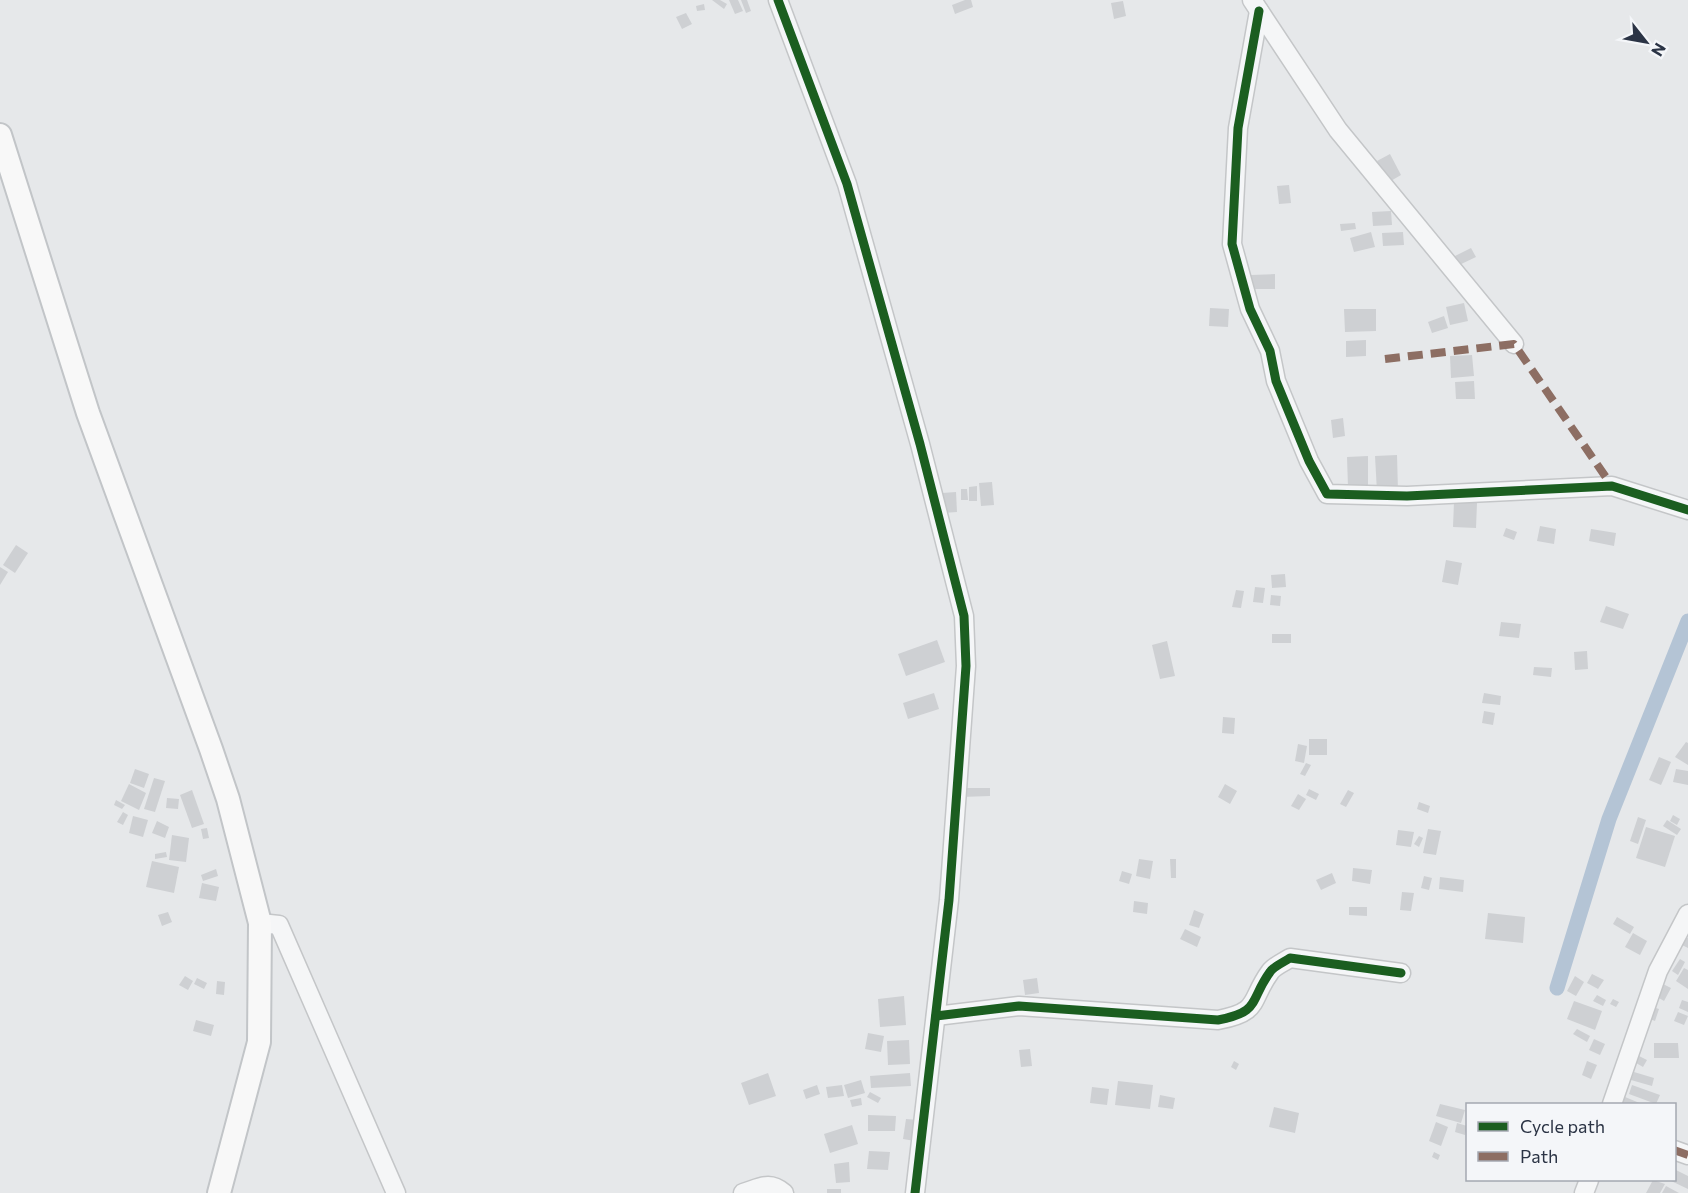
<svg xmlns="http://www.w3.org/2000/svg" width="1688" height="1193" font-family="Commissioner,sans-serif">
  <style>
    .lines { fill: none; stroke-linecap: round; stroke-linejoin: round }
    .canal { stroke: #b4c4d5; stroke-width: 15 }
    .building { fill: #ced0d3 }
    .minor-casing { stroke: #c4c6c8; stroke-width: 21 }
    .major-casing { stroke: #c2c5c8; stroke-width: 26 }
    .minor { stroke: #f5f6f7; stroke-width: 18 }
    .major { stroke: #f8f8f8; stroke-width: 22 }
    .quiet { stroke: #8d6e63; stroke-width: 8; stroke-dasharray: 15 8; stroke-linecap: butt }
    .cycleway-casing { stroke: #f4f6f9; stroke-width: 13 }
    .cycleway { stroke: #1b5e20; stroke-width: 9 }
  </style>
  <rect width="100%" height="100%" fill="#e6e8ea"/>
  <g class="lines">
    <polyline class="canal" points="1557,988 1609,819 1688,621"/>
  </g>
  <g class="building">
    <polygon points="712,0 720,0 727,4 724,9"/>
    <polygon points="729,0 738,0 743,11 735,14"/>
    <polygon points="741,0 747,0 751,11 746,13"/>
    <polygon points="965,0 971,0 973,7 955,14 952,5"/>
    <polygon points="1123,1 1126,16 1114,19 1111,3"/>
    <polygon points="704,4 705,10 697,11 696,6"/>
    <polygon points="686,13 692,24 682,29 676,17"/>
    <polygon points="1390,154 1401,175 1389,182 1377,161"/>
    <polygon points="1289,185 1291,203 1279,204 1277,186"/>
    <polygon points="1391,211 1392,225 1373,226 1372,212"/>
    <polygon points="1355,223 1356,229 1341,231 1340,224"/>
    <polygon points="1371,232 1375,247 1354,252 1350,238"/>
    <polygon points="1403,232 1404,245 1383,246 1382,233"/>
    <polygon points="1471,248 1476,257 1457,266 1453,257"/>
    <polygon points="1275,274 1275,289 1251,289 1251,275"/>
    <polygon points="1464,303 1468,321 1450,325 1446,307"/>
    <polygon points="1210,308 1229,309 1228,327 1209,326"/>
    <polygon points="1344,309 1376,309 1376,331 1345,332"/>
    <polygon points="1444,316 1448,328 1432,333 1428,322"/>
    <polygon points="1366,340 1366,356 1346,357 1346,341"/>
    <polygon points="1472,355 1474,376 1451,378 1450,356"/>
    <polygon points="1474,381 1475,399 1456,399 1455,382"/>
    <polygon points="1343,418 1345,436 1333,438 1331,420"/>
    <polygon points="1397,455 1398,491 1377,492 1375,456"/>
    <polygon points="1368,456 1368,487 1348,487 1347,457"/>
    <polygon points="992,482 994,505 981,506 979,483"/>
    <polygon points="977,486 977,501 969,501 969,487"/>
    <polygon points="961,489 967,489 968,500 961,500"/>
    <polygon points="956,492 957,512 943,513 942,493"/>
    <polygon points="1454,502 1477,503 1476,528 1453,527"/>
    <polygon points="1540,526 1556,529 1554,544 1537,541"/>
    <polygon points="1506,528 1517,532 1514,540 1503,536"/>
    <polygon points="1591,529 1616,533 1614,546 1589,541"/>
    <polygon points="16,545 28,553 15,573 3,565"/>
    <polygon points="1446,560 1462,563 1458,585 1442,582"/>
    <polygon points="0,567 8,572 0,585"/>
    <polygon points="1285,574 1286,587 1272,588 1271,575"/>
    <polygon points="1255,587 1265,588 1263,603 1253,602"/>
    <polygon points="1236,590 1244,591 1241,608 1232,607"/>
    <polygon points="1271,595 1281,596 1280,606 1270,605"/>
    <polygon points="1606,606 1629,614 1623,629 1600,622"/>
    <polygon points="1501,622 1521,624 1519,638 1499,636"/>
    <rect x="1272" y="634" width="19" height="9"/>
    <polygon points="937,640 945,662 906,676 898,654"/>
    <polygon points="1167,641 1175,676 1160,679 1152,645"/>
    <polygon points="1587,651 1588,669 1575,670 1574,652"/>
    <polygon points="1534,667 1552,668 1551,677 1533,675"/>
    <polygon points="934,693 939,709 908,719 903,703"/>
    <polygon points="1484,693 1501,696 1500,705 1482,703"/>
    <polygon points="1484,711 1495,713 1493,725 1482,723"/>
    <polygon points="1223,717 1235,718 1234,734 1222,733"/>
    <rect x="1309" y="739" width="18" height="16"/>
    <polygon points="1686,742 1688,743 1688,765 1675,757"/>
    <polygon points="1298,744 1307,746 1304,763 1295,761"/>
    <polygon points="1659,757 1671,762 1661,785 1649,780"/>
    <polygon points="1306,763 1311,765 1305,776 1300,774"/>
    <polygon points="135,769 149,774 144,788 130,783"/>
    <polygon points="1676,769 1688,771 1688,785 1673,782"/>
    <polygon points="154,778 165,781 155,812 144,809"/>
    <polygon points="129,784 146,793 139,810 121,801"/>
    <polygon points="1225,784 1237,791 1230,804 1218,797"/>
    <polygon points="961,788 990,788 990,796 961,797"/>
    <polygon points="1309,789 1319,794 1316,800 1306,795"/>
    <polygon points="192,790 204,824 192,828 180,795"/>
    <polygon points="1348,790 1354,793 1346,807 1340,804"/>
    <polygon points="1298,794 1306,799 1299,810 1291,806"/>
    <polygon points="167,798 179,799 178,809 166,808"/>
    <polygon points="116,800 125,805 122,809 114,805"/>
    <polygon points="1419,802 1430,806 1428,813 1417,809"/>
    <polygon points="123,812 128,815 123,825 117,822"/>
    <polygon points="1673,815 1680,819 1677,825 1670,821"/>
    <polygon points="133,816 148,820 143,837 129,833"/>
    <polygon points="1638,817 1646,820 1638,844 1630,841"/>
    <polygon points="1667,820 1681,829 1677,835 1663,826"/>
    <polygon points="157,821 169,827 165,838 152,833"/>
    <polygon points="1646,827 1675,836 1665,867 1636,858"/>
    <polygon points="207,828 209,838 203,839 201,829"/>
    <polygon points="1428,829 1441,831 1436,855 1423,853"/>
    <polygon points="1398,830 1414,832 1411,847 1396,845"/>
    <polygon points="172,835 189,838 186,862 169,860"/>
    <polygon points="1419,836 1423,838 1419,847 1414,844"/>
    <polygon points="166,852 167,857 155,859 155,854"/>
    <polygon points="1139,859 1153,861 1150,879 1136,876"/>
    <polygon points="1170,859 1176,859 1176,878 1171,878"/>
    <polygon points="152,861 179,867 174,893 146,887"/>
    <polygon points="1353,868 1372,870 1370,884 1352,881"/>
    <polygon points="216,869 218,876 203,881 201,875"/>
    <polygon points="1122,871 1132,874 1129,884 1119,881"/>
    <polygon points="1332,873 1336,883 1321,890 1316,880"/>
    <polygon points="1424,876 1432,878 1429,890 1421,888"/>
    <polygon points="1440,877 1464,880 1463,892 1439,889"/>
    <polygon points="202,883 219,887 216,901 199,898"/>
    <polygon points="1402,892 1414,893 1411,911 1400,910"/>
    <polygon points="1134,901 1148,903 1147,914 1133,912"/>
    <polygon points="1349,907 1367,907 1367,916 1349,915"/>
    <polygon points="1194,910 1204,914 1199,928 1189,925"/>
    <polygon points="168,912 172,922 162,926 158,915"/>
    <polygon points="1488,913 1525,917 1523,943 1485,939"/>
    <polygon points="1617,917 1634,927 1630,934 1613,924"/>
    <polygon points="1185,929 1201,937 1197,947 1180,939"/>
    <polygon points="1633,933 1647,941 1640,955 1625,947"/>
    <polygon points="1680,934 1688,938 1688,948 1676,942"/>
    <polygon points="1680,959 1685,962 1678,975 1672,971"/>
    <polygon points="1684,968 1688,970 1688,989 1676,981"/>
    <polygon points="1592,974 1604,980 1598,989 1587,983"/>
    <polygon points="185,976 193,981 188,990 179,985"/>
    <polygon points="1575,976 1584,982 1576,996 1567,991"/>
    <polygon points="197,978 207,983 204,989 194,984"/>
    <polygon points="1037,978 1039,993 1025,995 1023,980"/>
    <polygon points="217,981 225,982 224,995 216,994"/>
    <polygon points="1661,983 1671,988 1664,1001 1654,995"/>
    <polygon points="1597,995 1606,1000 1603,1006 1593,1001"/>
    <polygon points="904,996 906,1025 880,1027 878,999"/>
    <polygon points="1613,999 1619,1002 1616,1007 1610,1004"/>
    <polygon points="1682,1000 1688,1002 1688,1012 1679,1008"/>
    <polygon points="1574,1001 1602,1011 1595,1030 1567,1019"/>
    <polygon points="1650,1006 1659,1009 1655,1021 1647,1018"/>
    <polygon points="1678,1012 1688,1016 1684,1025 1674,1021"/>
    <polygon points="196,1020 214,1025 211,1036 193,1031"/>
    <polygon points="1577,1029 1590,1036 1587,1042 1573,1034"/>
    <polygon points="868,1033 884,1036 881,1052 865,1049"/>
    <polygon points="1594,1039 1605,1044 1600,1055 1589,1050"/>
    <polygon points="909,1040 910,1064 888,1065 887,1041"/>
    <polygon points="1654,1043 1678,1043 1679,1058 1654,1058"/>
    <polygon points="1030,1049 1032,1066 1021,1067 1019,1050"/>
    <polygon points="1635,1054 1647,1060 1643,1067 1631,1060"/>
    <polygon points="1234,1061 1239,1064 1236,1070 1231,1067"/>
    <polygon points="1587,1061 1597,1065 1591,1079 1582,1075"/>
    <polygon points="1634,1072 1654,1078 1652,1086 1631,1080"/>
    <polygon points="768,1073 776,1096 749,1105 741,1083"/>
    <polygon points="910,1073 911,1086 871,1088 870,1076"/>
    <polygon points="861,1080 865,1093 848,1098 844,1085"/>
    <polygon points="1118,1081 1153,1085 1150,1109 1115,1105"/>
    <polygon points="817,1085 820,1094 806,1099 803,1090"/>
    <polygon points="842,1085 844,1096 828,1098 826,1087"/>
    <polygon points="1632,1085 1660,1095 1656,1104 1629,1094"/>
    <polygon points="1092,1087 1109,1089 1107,1105 1090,1103"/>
    <polygon points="870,1092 881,1098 878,1103 867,1097"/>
    <polygon points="1160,1095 1175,1098 1173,1109 1158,1107"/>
    <polygon points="1625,1097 1642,1104 1622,1104"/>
    <polygon points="861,1098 862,1105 852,1107 850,1100"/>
    <polygon points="1440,1104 1465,1110 1461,1123 1436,1116"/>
    <polygon points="1274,1107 1299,1113 1295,1133 1269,1127"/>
    <polygon points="868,1115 896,1116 895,1131 868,1131"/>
    <polygon points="906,1119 918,1120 915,1141 903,1139"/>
    <polygon points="1436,1122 1448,1127 1441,1146 1429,1141"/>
    <polygon points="1457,1123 1467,1126 1465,1135 1455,1132"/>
    <polygon points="852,1125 858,1144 830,1153 824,1134"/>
    <polygon points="869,1151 890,1152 888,1170 867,1169"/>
    <polygon points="1434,1152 1440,1155 1438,1160 1432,1157"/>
    <polygon points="849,1162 850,1182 836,1183 834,1164"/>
    <polygon points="1674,1169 1688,1176 1688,1189 1669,1180 1674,1180"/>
    <polygon points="1653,1180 1665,1184 1660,1193 1646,1193"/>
    <polygon points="1666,1186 1679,1193 1662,1193"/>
    <rect x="827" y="1189" width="14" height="4"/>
  </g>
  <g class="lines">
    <g class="minor-casing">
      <g id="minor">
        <polyline points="778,0 847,184 920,444 964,616 966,666 949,900 915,1193"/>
        <polyline points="1252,0 1338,130 1514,344"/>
        <polyline points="1259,11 1238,128 1232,244 1250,309 1270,351 1276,381 1309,461 1327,494 1407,496 1612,486 1688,510"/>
        <polyline points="260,923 279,925 396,1193"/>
        <path d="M 936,1016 L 1019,1006 L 1218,1020 C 1261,1012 1249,1001 1270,972 C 1274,966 1284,962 1290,958 L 1401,973"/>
        <polyline points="1612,1104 1658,971 1688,914"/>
        <polyline points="1674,1150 1688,1155"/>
        <path d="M 743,1193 C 760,1188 769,1180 784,1193"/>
        <polyline points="1584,1193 1589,1180"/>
      </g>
    </g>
    <g class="major-casing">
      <polyline id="major" points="0,135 88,413 211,749 228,799 260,923 259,1042 219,1193"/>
    </g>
    <use href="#minor" class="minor"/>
    <use href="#major" class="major"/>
    <g class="quiet">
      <polyline points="1385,359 1514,344 1612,486"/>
      <polyline points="1674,1150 1688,1155"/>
    </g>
    <g class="cycleway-casing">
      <g id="cycleway">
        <polyline points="778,0 847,184 920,444 964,616 966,666 949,900 915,1193"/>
        <polyline points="1259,11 1238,128 1232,244 1250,309 1270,351 1276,381 1309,461 1327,494 1407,496 1612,486 1688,510"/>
        <path d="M 936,1016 L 1019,1006 L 1218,1020 C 1261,1012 1249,1001 1270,972 C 1274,966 1284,962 1290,958 L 1401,973"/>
      </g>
    </g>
    <use href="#cycleway" class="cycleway"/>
  </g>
  <rect x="1466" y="1103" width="210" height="78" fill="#f4f6f9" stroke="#a4a8b1" stroke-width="1.5"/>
  <rect x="1478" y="1122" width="30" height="9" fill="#1b5e20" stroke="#a4a8b1" stroke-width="1.5"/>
  <text x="1520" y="1133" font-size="18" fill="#2b3445">Cycle path</text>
  <rect x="1478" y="1152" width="30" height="9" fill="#8d6e63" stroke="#a4a8b1" stroke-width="1.5"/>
  <text x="1520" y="1163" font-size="18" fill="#2b3445">Path</text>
  <g transform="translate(1646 42) rotate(121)" stroke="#f4f6f9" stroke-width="4.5" paint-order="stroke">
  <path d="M0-4.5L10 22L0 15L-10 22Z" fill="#2b3445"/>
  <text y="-9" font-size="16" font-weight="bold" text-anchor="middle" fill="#2b3445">N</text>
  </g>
</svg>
